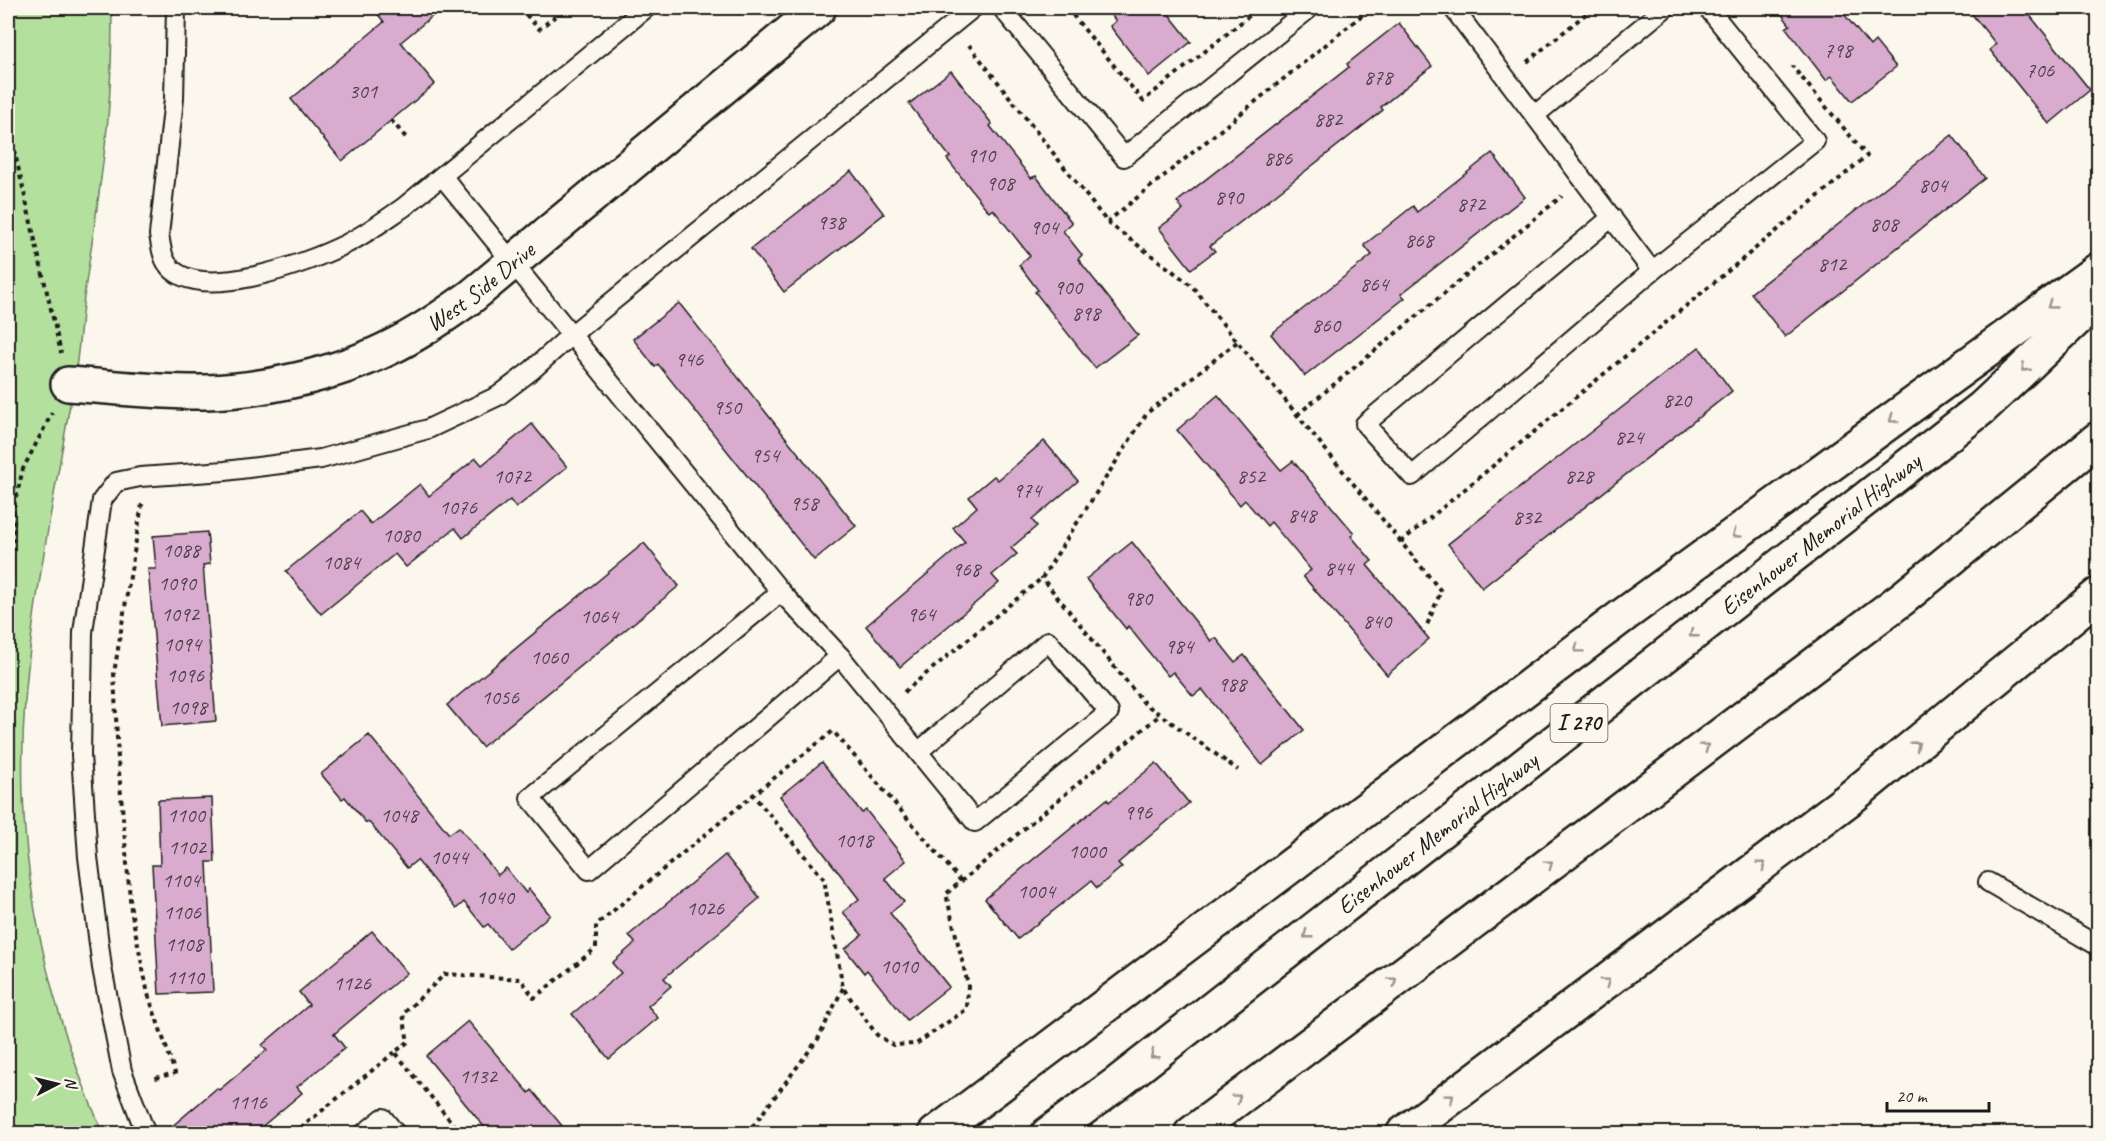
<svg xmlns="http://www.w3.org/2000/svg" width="2106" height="1141" font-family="Caveat,sans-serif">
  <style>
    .green { fill: #b4e09e; stroke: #687e5d; stroke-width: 1.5 }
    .building { fill: #d9abce; stroke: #1c1c1c; stroke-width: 1.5 }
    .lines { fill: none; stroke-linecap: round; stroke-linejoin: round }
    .service-casing { stroke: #1c1c1c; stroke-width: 22 }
    .minor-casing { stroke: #1c1c1c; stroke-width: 38 }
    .motorway-casing { stroke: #1c1c1c; stroke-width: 38 }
    .path { stroke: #1c1c1c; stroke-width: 4; stroke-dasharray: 4.5 4.5; stroke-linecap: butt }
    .service { stroke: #fbf7ec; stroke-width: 18 }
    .minor { stroke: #fbf7ec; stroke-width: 33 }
    .motorway { stroke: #fbf7ec; stroke-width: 33 }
    .oneway { stroke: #97948e }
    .labels { text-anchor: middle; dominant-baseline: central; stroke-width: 4.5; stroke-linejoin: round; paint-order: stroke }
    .number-label { font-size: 21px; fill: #4b4048 }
    .shield { fill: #fbf7ec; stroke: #5f5e5a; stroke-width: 1.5 }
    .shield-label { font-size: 22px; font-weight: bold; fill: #1c1c1c }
    .street-label { font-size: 24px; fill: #1c1c1c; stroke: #fbf7ec }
  </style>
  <rect width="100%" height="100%" fill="#fbf7ec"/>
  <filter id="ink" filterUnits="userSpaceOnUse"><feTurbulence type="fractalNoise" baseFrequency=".0167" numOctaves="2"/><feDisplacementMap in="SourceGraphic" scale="12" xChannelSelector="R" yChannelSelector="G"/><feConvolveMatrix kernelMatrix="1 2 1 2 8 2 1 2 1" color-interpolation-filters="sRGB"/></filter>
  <g filter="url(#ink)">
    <path class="green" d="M 8,8 L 116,8 L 112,9 C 112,45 111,81 108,118 C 103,173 94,228 86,283 C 81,313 80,344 75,374 C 53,512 18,655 23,795 C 27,912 56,1026 103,1133 L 8,1133 Z"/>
    <g class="building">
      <polygon points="373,8 442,8 401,42 435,84 342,161 291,99 384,22"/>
      <polygon points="1105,8 1164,8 1191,42 1149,76 1110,26 1116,21"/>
      <polygon points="1777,8 1839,8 1870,46 1875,41 1896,67 1852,101 1832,76 1826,80 1786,28 1790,25"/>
      <polygon points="1967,8 2024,8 2090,90 2049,124 1990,50 1996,44"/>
      <polygon points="1399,23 1432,66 1381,107 1383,110 1210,246 1215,251 1191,269 1159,228 1183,210 1177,202 1349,67 1347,64"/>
      <polygon points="951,71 992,124 990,126 1031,178 1036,176 1072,223 1063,231 1082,255 1078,259 1138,335 1095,368 1035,292 1038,290 1019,265 1030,256 993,209 989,212 947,159 950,157 909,104"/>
      <polygon points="1952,135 1985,178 1785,337 1751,293"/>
      <polygon points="1492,153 1525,197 1401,294 1405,298 1305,376 1271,334 1372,255 1364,245 1413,206 1417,212"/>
      <polygon points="851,171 884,214 784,292 751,249"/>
      <polygon points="679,303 856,526 814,560 658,364 655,367 633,339"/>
      <polygon points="1699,347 1732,391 1482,588 1448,544"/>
      <polygon points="1218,395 1281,470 1293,461 1354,533 1351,536 1372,561 1367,565 1429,639 1387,675 1303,576 1311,570 1271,522 1267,526 1245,500 1240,505 1177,430"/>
      <polygon points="532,424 567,467 516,508 510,500 463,538 455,528 406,567 395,554 321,614 286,571 360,511 371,524 420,484 429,496 476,458 482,465"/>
      <polygon points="1044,441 1078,481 1032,520 1037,526 1011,548 1017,554 992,575 999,583 900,667 866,626 965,542 953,528 977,507 969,497 994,476 998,480"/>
      <polygon points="207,532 210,564 203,565 216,721 162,726 148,569 156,569 153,536"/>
      <polygon points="1132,542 1211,641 1216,638 1235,662 1244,655 1304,730 1262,765 1202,689 1193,696 1173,672 1168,676 1128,626 1126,629 1086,579"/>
      <polygon points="644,543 679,586 482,747 447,705"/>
      <polygon points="369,735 449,834 459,827 498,875 506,868 526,893 529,889 550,915 509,949 488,924 484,927 464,902 456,909 417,860 407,868 368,821 366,823 345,797 342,799 321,774"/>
      <polygon points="822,762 862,813 866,810 906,861 885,878 904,902 890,913 949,987 907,1020 867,970 864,973 845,949 862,935 843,912 859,899 780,796"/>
      <polygon points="1156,763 1189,803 1118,863 1122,867 1097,888 1091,881 1018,939 985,899 1107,799 1109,802"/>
      <polygon points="212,798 215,862 207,862 213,992 159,994 152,865 160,865 158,800"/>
      <polygon points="725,855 760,898 664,978 671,986 648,1006 658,1018 609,1059 572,1014 621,973 612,963 635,943 629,935"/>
      <polygon points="372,931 407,973 334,1034 345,1048 297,1087 302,1093 253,1134 163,1134 217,1088 219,1090 267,1050 262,1045 309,1005 299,992"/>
      <polygon points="468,1021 529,1093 532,1090 569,1134 490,1134 426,1056"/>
    </g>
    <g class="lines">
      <g class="service-casing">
        <g id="service">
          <path d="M 176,8 L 174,99 L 159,235 C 161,244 161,253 166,262 C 193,307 310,262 346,244 C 366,234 385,220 404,207 L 646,8"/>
          <polyline points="1002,8 1124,157 1310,8"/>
          <polyline points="1453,8 1652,271"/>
          <polyline points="1535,115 1665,8"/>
          <polyline points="442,176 781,592 840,656 975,822 1109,712 1048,641 918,752"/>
          <polyline points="1612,217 1365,424 1412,476 1652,271 1815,141 1708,8"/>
          <polyline points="781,592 530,798 589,870 840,656"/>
          <polyline points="1988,882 2098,946"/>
          <polyline points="146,1134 122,1071 102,968 88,857 81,755 83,632 102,500 116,482 140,477 225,471 321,459 428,429 498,396 532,370 571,335 973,8"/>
          <polyline points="363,1134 383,1118 396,1134"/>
        </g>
      </g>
      <g class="minor-casing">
        <g id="minor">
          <path id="s1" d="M 68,384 C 113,387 160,393 205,392 C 262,391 336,374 387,349 C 417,335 445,315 472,296 L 819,8"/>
        </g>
      </g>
      <g class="motorway-casing">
        <g id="motorway">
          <polyline points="935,1134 1625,614 2098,270"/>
          <path id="s2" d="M 1048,1134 L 1119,1082 L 1982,408 L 2098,299"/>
          <polyline points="1191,1134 1903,598 2098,439"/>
          <polyline points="1403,1134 1849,799 2098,595"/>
        </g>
      </g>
      <g class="path">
        <polyline points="520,8 539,29 566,8"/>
        <polyline points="1067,8 1143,101 1259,8"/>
        <polyline points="969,45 1107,222 1191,285 1441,591 1427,625"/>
        <polyline points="1527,62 1593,8"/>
        <polyline points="391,120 408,140"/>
        <polyline points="8,123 61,353"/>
        <polyline points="1107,222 1371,8"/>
        <polyline points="1237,342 1147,413 1042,578 1144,703 1238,770"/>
        <polyline points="1297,415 1562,196"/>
        <polyline points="142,504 114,673 118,760 131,910 148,994 175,1073 152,1079"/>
        <polyline points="1401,542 1867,156 1792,66"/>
        <polyline points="904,692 1042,578"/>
        <polyline points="8,695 14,506 23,469 52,413"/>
        <polyline points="961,881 833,731 753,795 824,879 843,988 877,1035 893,1045 916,1044 967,1009 968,985 946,894 1161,714"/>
        <polyline points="293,1134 395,1052"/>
        <polyline points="461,1134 395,1052 408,1042 403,1014 445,974 521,979 534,998 596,948 596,925 753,795"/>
        <polyline points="747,1134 818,1039 843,988"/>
      </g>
      <use href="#service" class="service"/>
      <use href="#minor" class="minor"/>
      <use href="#motorway" class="motorway"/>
    </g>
    <defs><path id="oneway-chevron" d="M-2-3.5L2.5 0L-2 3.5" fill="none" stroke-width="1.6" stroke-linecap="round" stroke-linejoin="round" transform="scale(1.5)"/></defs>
    <g class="oneway">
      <use href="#oneway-chevron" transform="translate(2051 305) rotate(144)"/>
      <use href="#oneway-chevron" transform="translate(2025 368) rotate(137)"/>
      <use href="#oneway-chevron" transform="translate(1893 419) rotate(144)"/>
      <use href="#oneway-chevron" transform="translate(1736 534) rotate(144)"/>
      <use href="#oneway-chevron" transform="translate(1693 634) rotate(142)"/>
      <use href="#oneway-chevron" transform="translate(1578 649) rotate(143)"/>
      <use href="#oneway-chevron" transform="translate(1916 745) rotate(-39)"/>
      <use href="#oneway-chevron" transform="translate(1705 747) rotate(-37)"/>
      <use href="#oneway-chevron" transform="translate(1549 864) rotate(-37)"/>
      <use href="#oneway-chevron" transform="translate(1762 865) rotate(-37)"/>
      <use href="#oneway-chevron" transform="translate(1307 935) rotate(142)"/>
      <use href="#oneway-chevron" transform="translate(1393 981) rotate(-37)"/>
      <use href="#oneway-chevron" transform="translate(1606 982) rotate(-37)"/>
      <use href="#oneway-chevron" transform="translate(1154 1055) rotate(142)"/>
      <use href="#oneway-chevron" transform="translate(1237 1098) rotate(-37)"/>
      <use href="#oneway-chevron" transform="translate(1450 1098) rotate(-37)"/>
    </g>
  </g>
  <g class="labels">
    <g class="number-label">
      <text x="1838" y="50">798</text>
      <text x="2040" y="70">706</text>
      <text x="1378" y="77">878</text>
      <text x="363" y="91">301</text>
      <text x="1328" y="119">882</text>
      <text x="981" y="155">910</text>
      <text x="1278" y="158">886</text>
      <text x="1000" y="183">908</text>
      <text x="1933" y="185">804</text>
      <text x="1229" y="197">890</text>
      <text x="1471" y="204">872</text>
      <text x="831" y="222">938</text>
      <text x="1884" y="224">808</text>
      <text x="1044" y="227">904</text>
      <text x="1419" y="240">868</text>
      <text x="1832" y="264">812</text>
      <text x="1374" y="284">864</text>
      <text x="1068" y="287">900</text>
      <text x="1086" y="313">898</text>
      <text x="1326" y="325">860</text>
      <text x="689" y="359">946</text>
      <text x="1677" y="400">820</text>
      <text x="727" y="407">950</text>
      <text x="1629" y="437">824</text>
      <text x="765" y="455">954</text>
      <text x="512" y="476">1072</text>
      <text x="1251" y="476">852</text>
      <text x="1579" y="476">828</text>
      <text x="1027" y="490">974</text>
      <text x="804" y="503">958</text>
      <text x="458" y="507">1076</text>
      <text x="1302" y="515">848</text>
      <text x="1527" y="517">832</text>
      <text x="401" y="535">1080</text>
      <text x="181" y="550">1088</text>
      <text x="341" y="562">1084</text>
      <text x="1339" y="568">844</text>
      <text x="966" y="569">968</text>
      <text x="177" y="583">1090</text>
      <text x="1138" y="598">980</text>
      <text x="180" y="614">1092</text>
      <text x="921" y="614">964</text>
      <text x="599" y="616">1064</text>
      <text x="1377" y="621">840</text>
      <text x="182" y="644">1094</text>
      <text x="1179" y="646">984</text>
      <text x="549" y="657">1060</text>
      <text x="185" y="675">1096</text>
      <text x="1232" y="684">988</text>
      <text x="500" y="697">1056</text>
      <text x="188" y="707">1098</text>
      <text x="1138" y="812">996</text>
      <text x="186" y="815">1100</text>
      <text x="399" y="815">1048</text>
      <text x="854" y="840">1018</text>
      <text x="187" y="847">1102</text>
      <text x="1087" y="851">1000</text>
      <text x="449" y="857">1044</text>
      <text x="181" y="880">1104</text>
      <text x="1036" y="891">1004</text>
      <text x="495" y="897">1040</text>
      <text x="705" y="908">1026</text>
      <text x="182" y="912">1106</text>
      <text x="184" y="944">1108</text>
      <text x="899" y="966">1010</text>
      <text x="185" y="977">1110</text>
      <text x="352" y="983">1126</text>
      <text x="478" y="1076">1132</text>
      <text x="248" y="1102">1116</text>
    </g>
    <rect class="shield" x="1550.5" y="704" width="57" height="38" rx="4.5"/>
    <g class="shield-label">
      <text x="1579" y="723">I 270</text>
    </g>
    <g class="street-label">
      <text stroke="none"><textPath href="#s1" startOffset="438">West Side Drive</textPath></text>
      <text stroke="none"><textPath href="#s2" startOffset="978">Eisenhower Memorial Highway</textPath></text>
      <text stroke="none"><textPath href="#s2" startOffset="492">Eisenhower Memorial Highway</textPath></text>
    </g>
  </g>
  <rect width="2106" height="1141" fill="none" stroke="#fbf7ec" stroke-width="30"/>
  <rect x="15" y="15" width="2076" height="1111" fill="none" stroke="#1c1c1c" stroke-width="2" filter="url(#ink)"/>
  <g transform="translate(57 1084) rotate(83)" stroke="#fbf7ec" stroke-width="4.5" paint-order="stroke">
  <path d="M0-4.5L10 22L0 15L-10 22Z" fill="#1c1c1c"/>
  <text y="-9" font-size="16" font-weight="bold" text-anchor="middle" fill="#1c1c1c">N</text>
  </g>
  <path d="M1887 1102v9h102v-9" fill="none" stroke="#1c1c1c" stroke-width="3"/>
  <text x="1896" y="1102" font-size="18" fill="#1c1c1c" stroke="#fbf7ec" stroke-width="4.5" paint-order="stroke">20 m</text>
</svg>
